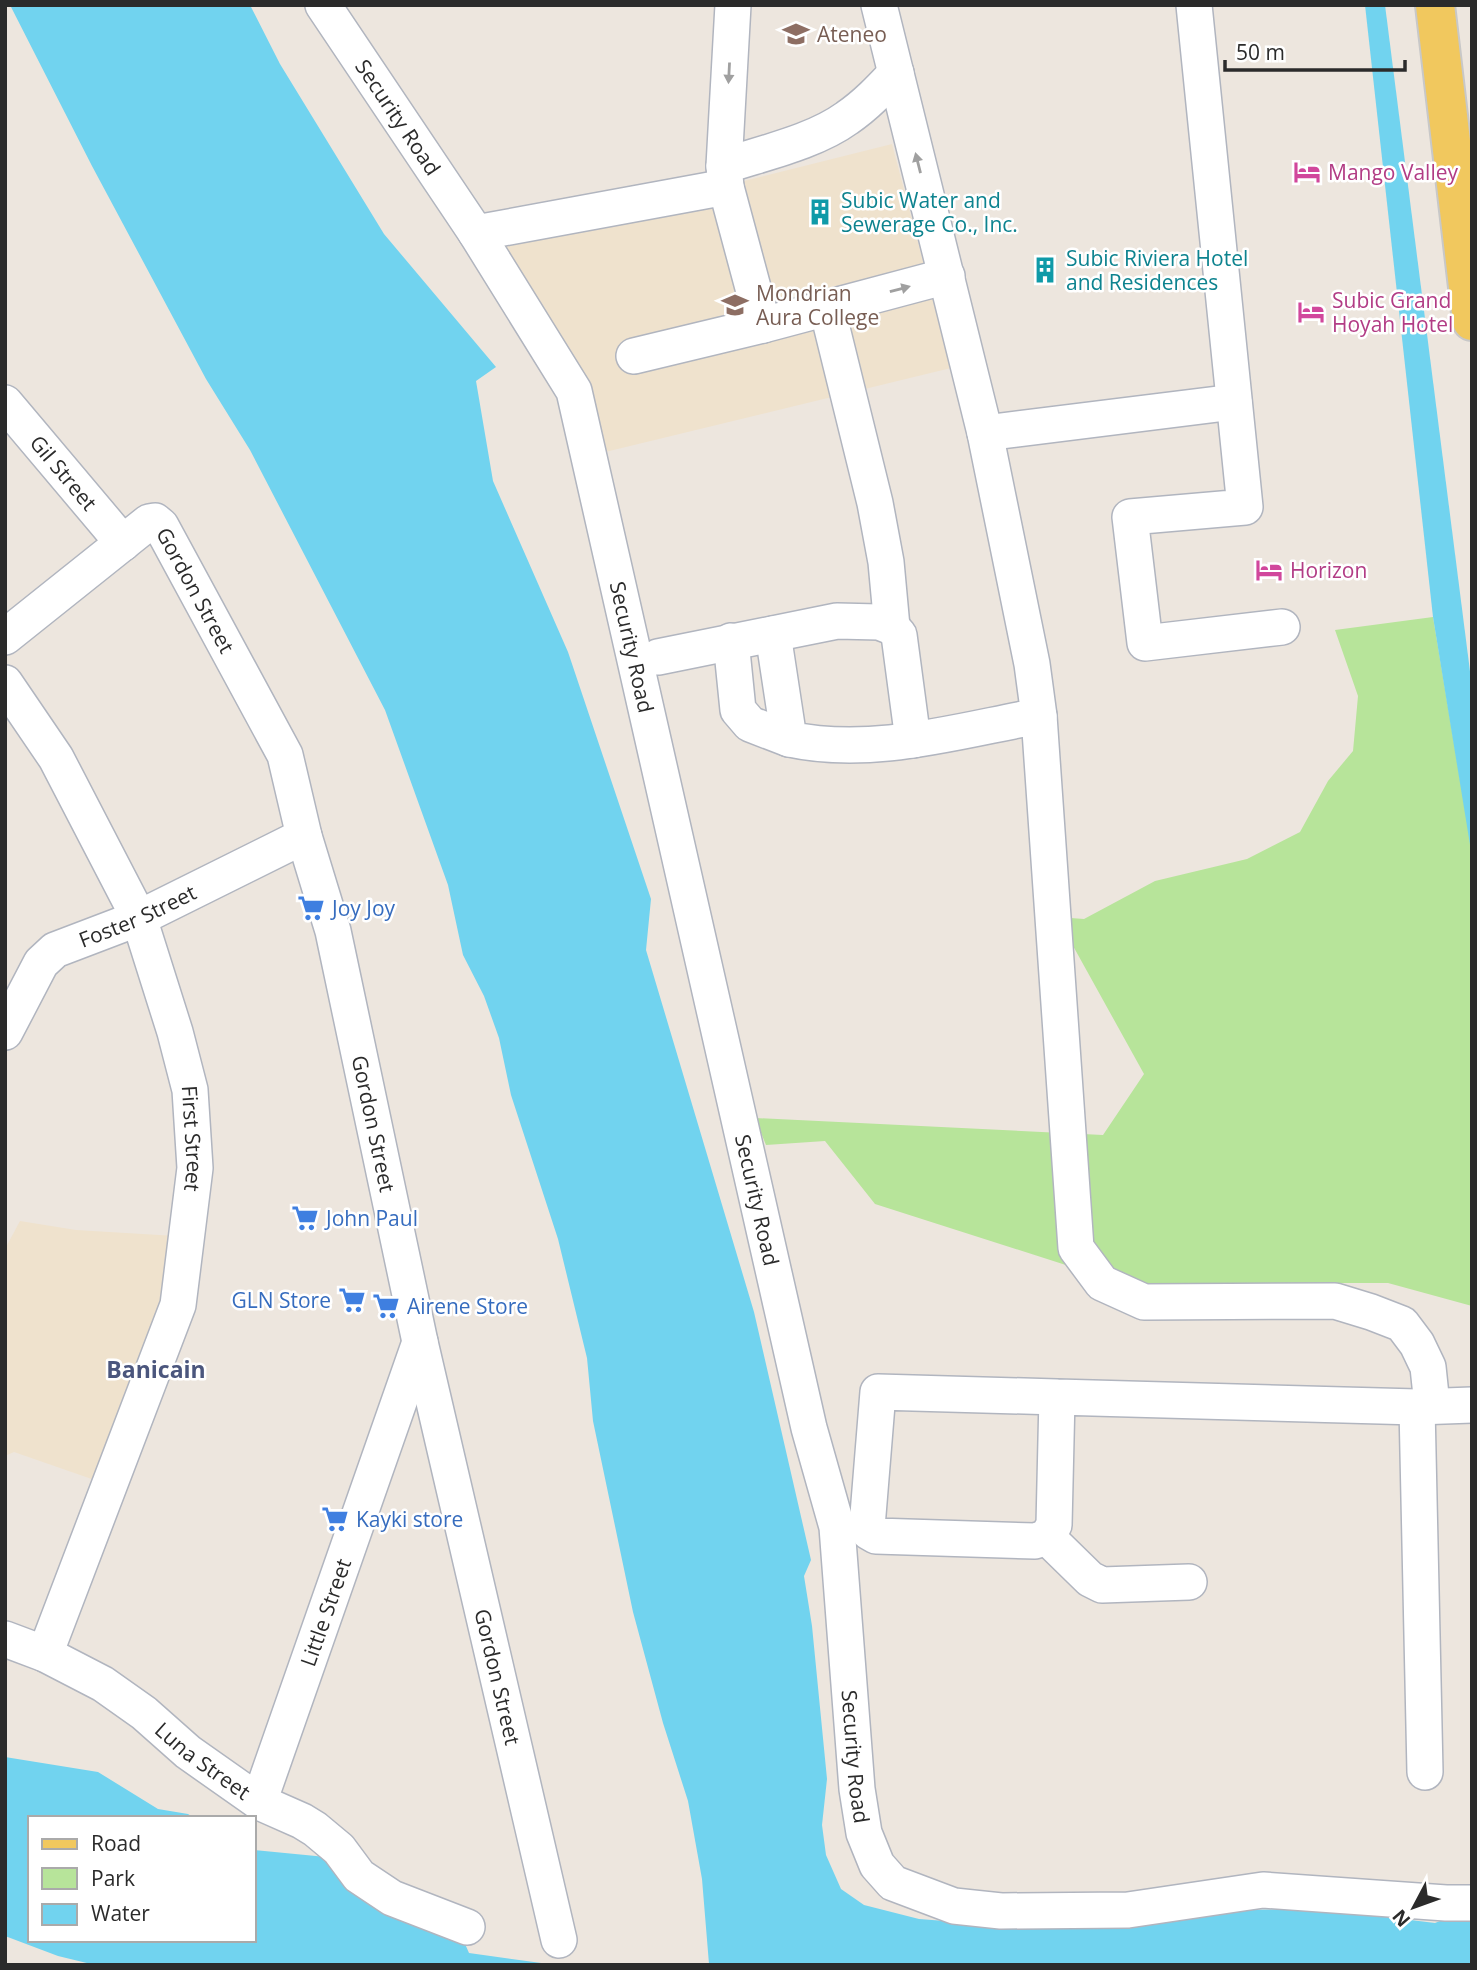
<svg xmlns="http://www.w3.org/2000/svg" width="1477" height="1970" font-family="'Open Sans',sans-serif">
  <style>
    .education { fill: #efe2cd }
    .green { fill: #b7e49a }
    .water { fill: #71d3ef }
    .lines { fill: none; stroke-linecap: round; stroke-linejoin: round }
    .minor-casing { stroke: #b1b5bf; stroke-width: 38 }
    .major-casing { stroke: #c8c8c8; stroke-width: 42 }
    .minor { stroke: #fff; stroke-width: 35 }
    .major { stroke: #f1c85e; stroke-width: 38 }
    .oneway { fill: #a0a0a0 }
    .labels { text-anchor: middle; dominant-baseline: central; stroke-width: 5; stroke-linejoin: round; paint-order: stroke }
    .education-label { font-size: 21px; fill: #785e54; stroke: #fff; text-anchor: start }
    .street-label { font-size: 21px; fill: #2b2b2b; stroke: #fff }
    .hotel-label { font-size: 21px; fill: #b23c85; stroke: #fff; text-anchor: start }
    .culture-label { font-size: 21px; fill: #0d838f; stroke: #fff; text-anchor: start }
    .shop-label { font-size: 21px; fill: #366cbe; stroke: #fff; text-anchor: start }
    .neighbourhood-label { font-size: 23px; font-weight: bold; fill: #4b567d; stroke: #fff }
  </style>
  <rect width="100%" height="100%" fill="#ede6de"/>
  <g class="education">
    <polygon points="892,144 951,368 597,454 501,242"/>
    <polygon points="20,1221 76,1230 176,1236 167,1309 106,1484 14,1452 5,1456 5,1249"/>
  </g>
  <polygon class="green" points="1433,617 1472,851 1472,1306 1388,1283 1122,1283 875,1204 825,1141 766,1145 755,1118 1103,1135 1144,1074 1057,917 1084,919 1155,881 1247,859 1300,832 1328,781 1353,751 1358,696 1335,630"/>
  <g class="water">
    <polygon points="10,5 250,5 280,64 384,234 496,367 476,381 493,481 568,652 651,899 646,950 754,1312 811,1560 804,1576 812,1626 827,1779 822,1825 826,1855 841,1889 864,1905 919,1919 1010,1926 1228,1910 1321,1909 1435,1923 1457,1914 1472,1914 1472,1965 703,1965 709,1964 702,1879 688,1801 663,1723 633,1612 593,1421 587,1358 558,1239 511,1095 499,1038 484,996 463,955 448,885 385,710 250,450 206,379 92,166"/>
    <polygon points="1365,5 1385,5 1472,687 1472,857 1433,617"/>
    <polygon points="5,1757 98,1772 158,1809 188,1814 194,1818 30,1818 30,1940 254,1940 254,1850 326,1857 462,1937 469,1953 556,1965 95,1965 58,1956 5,1936"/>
  </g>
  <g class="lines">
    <g class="minor-casing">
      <g id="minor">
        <path id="s1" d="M 323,5 L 476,233 L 574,391 L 809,1428 L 837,1527 L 857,1789 L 864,1833 L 877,1865 L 893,1883 L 954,1906 L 1001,1911 L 1128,1910 L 1263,1890 L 1446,1903 L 1472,1903"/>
        <polyline points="733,5 724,166 726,187 763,325 947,276"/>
        <polyline points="1194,5 1245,507 1130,517 1145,643 1282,627"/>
        <path d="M 724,166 C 763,153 814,142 847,118 C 866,105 881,89 896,73"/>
        <polyline points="476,233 726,187"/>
        <polyline points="827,308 875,503 886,562 892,627"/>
        <polyline points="634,356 763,325"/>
        <path id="s2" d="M 5,403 L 123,543"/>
        <polyline points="985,433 1234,402"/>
        <path d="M 773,634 L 789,739 C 872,757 957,731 1039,716 L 1032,664 L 985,433 L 879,5"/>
        <path id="s3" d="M 5,637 L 149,522 L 155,521 L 161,526 L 285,755 L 304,836 L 333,931 L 420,1342 L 559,1940"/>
        <polyline points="731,641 738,710 750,724 789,739"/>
        <polyline points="658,657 837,621 879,622 892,627 899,635 913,740"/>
        <path id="s4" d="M 5,683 L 56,758 L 139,918 L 175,1032 L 190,1090 L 195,1168 L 178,1305 L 45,1654"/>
        <polyline points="1039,716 1076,1248 1102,1283 1144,1302 1335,1301 1371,1312 1402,1324 1417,1344 1428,1367 1432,1405"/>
        <path id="s5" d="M 5,1032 L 41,963 L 55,950 L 139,918 L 304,836"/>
        <polyline points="1057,1397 878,1392 867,1527 869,1532 876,1536 1035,1541 1047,1537 1054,1525 1057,1397 1417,1407 1472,1405"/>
        <polyline points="1417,1407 1425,1772"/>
        <polyline points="1047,1537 1090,1579 1102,1585 1189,1582"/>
        <path id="s6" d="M 5,1639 L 45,1654 L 103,1684 L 144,1713 L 188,1752 L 259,1802 L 302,1821 L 315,1829 L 339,1849 L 359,1876 L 392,1898 L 467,1927"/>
        <path id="s7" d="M 259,1802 L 420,1342"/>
      </g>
    </g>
    <g class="major-casing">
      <polyline id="major" points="1435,5 1472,321"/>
    </g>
    <use href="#minor" class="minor"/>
    <use href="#major" class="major"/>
  </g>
  <defs><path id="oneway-solid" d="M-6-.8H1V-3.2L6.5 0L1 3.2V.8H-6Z" transform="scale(1.75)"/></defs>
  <g class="oneway">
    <use href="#oneway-solid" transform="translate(729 73) rotate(93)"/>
    <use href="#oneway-solid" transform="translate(918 163) rotate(-104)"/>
    <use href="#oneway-solid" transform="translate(900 289) rotate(-15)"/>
  </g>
  <defs>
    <g id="school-bare" transform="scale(2.1)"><path d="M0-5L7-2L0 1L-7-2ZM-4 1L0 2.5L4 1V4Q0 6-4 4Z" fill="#8d6e63" stroke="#fff" stroke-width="2.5" paint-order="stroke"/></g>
    <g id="hotel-bare" transform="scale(2.1)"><path d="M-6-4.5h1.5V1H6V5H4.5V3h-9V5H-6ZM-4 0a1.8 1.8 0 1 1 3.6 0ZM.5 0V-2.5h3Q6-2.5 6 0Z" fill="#d1479c" stroke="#fff" stroke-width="2.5" paint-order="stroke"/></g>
    <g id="building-bare" transform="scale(2.1)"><path d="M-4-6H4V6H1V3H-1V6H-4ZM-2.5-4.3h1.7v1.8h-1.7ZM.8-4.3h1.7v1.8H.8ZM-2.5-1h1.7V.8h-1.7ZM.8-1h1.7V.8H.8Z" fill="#0f9aa8" stroke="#fff" stroke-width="2.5" paint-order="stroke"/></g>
    <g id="university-bare" transform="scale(2.1)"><path d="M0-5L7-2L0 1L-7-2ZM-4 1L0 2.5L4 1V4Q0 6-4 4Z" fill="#8d6e63" stroke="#fff" stroke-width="2.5" paint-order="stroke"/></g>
    <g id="supermarket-bare" transform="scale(2.1)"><path d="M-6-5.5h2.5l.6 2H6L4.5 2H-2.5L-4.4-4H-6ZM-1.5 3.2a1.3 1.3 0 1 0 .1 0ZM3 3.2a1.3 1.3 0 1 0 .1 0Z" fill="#3f7fe0" stroke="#fff" stroke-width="2.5" paint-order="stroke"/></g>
  </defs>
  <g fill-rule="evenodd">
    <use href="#school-bare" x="796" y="34"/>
    <use href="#hotel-bare" x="1307" y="172"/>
    <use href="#building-bare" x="820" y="212"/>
    <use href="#building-bare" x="1045" y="270"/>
    <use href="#university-bare" x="735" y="305"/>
    <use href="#hotel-bare" x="1311" y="312"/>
    <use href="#hotel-bare" x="1269" y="570"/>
    <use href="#supermarket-bare" x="311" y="908"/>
    <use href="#supermarket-bare" x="305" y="1218"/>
    <use href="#supermarket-bare" x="352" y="1300"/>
    <use href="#supermarket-bare" x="386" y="1306"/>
    <use href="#supermarket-bare" x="335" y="1519"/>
  </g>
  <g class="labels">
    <g class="education-label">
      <text x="817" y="34">Ateneo</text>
      <text x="756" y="293">Mondrian<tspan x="756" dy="24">Aura College</tspan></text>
    </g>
    <g class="street-label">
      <text stroke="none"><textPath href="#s1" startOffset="135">Security Road</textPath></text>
      <text stroke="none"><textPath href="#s2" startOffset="91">Gil Street</textPath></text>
      <text stroke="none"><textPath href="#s3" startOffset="271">Gordon Street</textPath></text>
      <text stroke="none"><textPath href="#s1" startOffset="723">Security Road</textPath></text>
      <text stroke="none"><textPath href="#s5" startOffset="186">Foster Street</textPath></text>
      <text stroke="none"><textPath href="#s3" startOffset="838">Gordon Street</textPath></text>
      <text stroke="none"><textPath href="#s4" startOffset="499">First Street</textPath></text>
      <text stroke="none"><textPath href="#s1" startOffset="1290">Security Road</textPath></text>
      <text stroke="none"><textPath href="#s7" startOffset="201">Little Street</textPath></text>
      <text stroke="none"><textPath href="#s3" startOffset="1405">Gordon Street</textPath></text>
      <text stroke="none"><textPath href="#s1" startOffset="1857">Security Road</textPath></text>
      <text stroke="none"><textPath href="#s6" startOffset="234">Luna Street</textPath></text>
    </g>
    <g class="hotel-label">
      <text x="1328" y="172">Mango Valley</text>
      <text x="1332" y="300">Subic Grand<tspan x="1332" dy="24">Hoyah Hotel</tspan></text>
      <text x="1290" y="570">Horizon</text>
    </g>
    <g class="culture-label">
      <text x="841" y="200">Subic Water and<tspan x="841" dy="24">Sewerage Co., Inc.</tspan></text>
      <text x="1066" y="258">Subic Riviera Hotel<tspan x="1066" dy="24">and Residences</tspan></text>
    </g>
    <g class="shop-label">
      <text x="332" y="908">Joy Joy</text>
      <text x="326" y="1218">John Paul</text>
      <text x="331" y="1300" text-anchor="end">GLN Store</text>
      <text x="407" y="1306">Airene Store</text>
      <text x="356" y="1519">Kayki store</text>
    </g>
    <g class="neighbourhood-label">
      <text x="156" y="1369">Banicain</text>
    </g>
  </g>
  <rect width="1477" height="1970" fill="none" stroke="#2b2b2b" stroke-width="14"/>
  <rect x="28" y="1816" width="228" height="126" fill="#ffffff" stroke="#aaaaaa" stroke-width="2"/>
  <rect x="42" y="1839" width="35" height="10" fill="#f1c85e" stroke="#aaaaaa" stroke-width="2"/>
  <text x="91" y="1851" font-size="21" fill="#2b2b2b">Road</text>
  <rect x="42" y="1868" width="35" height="21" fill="#b7e49a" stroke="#aaaaaa" stroke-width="2"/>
  <text x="91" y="1886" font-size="21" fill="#2b2b2b">Park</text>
  <rect x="42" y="1904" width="35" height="21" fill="#71d3ef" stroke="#aaaaaa" stroke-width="2"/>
  <text x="91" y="1921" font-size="21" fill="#2b2b2b">Water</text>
  <g transform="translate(1414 1907) rotate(229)" stroke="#ffffff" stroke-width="5" paint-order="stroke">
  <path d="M0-5L12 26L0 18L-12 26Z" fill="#2b2b2b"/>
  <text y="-10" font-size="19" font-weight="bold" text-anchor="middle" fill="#2b2b2b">N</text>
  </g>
  <path d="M1225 60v10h180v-10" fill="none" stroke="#2b2b2b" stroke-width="3.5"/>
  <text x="1236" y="60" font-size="21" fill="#2b2b2b" stroke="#ffffff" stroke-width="5" paint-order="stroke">50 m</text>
</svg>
